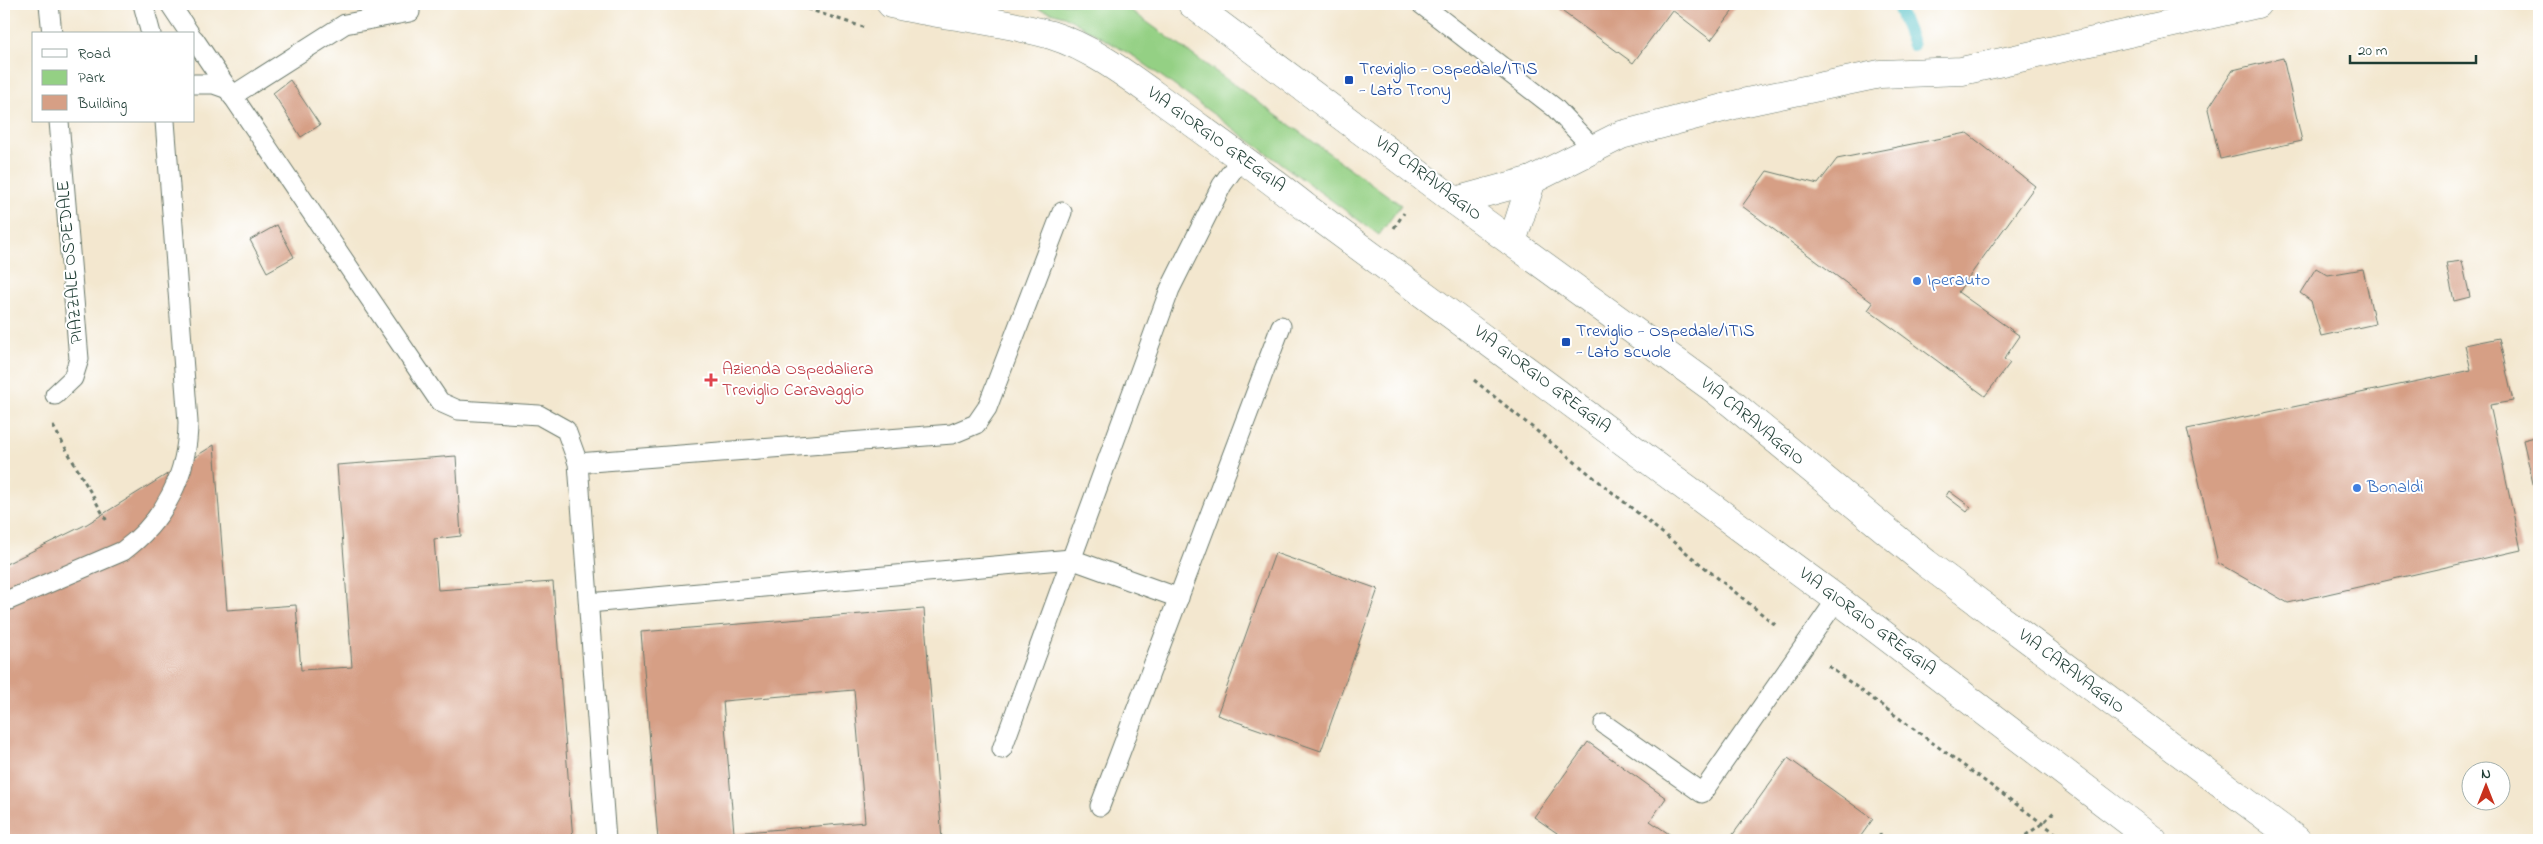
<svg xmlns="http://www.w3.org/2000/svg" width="2543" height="844" font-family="'Indie Flower',sans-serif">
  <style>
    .green { fill: #94d084; stroke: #5a865c }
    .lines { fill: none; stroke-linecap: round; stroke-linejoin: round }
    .stream { stroke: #51c0c5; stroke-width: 12 }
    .building { fill: #d69f85; fill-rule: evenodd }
    .service-casing { stroke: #69786a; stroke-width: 21 }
    .minor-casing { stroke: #69786a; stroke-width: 29 }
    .primary-casing { stroke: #69786a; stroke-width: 29 }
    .path { stroke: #69786a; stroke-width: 3; stroke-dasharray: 4 4; stroke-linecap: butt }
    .service { stroke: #fff; stroke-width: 19 }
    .minor { stroke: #fff; stroke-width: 28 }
    .primary { stroke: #fff; stroke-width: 28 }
    .transit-dot { fill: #1a4fb4; stroke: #fff; stroke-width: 2 }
    .shop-dot { fill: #3f7fe0; stroke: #fff; stroke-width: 2 }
    .health-dot { fill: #e0444e; stroke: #fff; stroke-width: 2 }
    .labels { text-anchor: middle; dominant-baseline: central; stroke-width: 4; stroke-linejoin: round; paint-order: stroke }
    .transit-label { font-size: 18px; fill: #164399; stroke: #fff; text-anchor: start }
    .street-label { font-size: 18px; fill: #1f3d34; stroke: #fff }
    .shop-label { font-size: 18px; fill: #366cbe; stroke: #fff; text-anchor: start }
    .health-label { font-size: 18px; fill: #be3a42; stroke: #fff; text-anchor: start }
  </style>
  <rect width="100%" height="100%" fill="#fff"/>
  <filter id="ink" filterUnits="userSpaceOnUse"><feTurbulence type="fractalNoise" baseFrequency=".02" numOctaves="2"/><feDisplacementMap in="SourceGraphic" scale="10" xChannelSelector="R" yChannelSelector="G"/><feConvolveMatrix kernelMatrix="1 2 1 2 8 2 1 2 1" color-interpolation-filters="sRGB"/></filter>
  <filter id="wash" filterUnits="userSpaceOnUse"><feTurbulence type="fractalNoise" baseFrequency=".0096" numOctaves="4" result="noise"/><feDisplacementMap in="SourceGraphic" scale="20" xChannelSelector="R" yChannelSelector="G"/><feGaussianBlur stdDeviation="1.12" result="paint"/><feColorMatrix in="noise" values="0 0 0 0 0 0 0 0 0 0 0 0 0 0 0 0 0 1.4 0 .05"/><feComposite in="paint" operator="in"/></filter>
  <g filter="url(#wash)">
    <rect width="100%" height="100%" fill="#f3e7cf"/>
    <polygon class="green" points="1022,4 1122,4 1401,205 1379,235 1135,57 1064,16"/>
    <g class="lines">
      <polyline class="stream" points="1897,4 1913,45"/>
    </g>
    <g id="blocks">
      <g class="building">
        <polygon points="1552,4 1738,4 1711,40 1672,10 1633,63"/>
        <polygon points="2283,58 2302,141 2220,159 2208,109 2233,70"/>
        <polygon points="290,80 320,125 301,137 273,93"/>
        <polygon points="1967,133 2035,186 1958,292 2020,336 2004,359 2010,363 1985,396 1868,310 1873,303 1742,206 1767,171 1818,184 1837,159"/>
        <polygon points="277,225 294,257 267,272 250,240"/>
        <polygon points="2462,261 2470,297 2454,301 2446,263"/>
        <polygon points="2316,268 2328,275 2363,269 2375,324 2321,336 2311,301 2300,293"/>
        <polygon points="2499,338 2513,401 2490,405 2521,550 2288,603 2218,563 2187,429 2471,370 2465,345"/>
        <polygon points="2539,436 2539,505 2538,505 2523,440"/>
        <polygon points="214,445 227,610 296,605 301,670 352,667 337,465 456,456 461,536 434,539 438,590 553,582 573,840 4,840 4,565 87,524"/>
        <polygon points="1949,491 1971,507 1967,512 1946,496"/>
        <polygon points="1275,553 1378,589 1321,751 1217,715"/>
        <path d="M 924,609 L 942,840 L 658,840 L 641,632 ZM 854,690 L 865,822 L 734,833 L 723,701 Z"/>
        <polygon points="1588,742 1666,798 1650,821 1678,840 1567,840 1534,817"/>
        <polygon points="1788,758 1873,819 1858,840 1729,840"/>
      </g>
    </g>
  </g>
  <g filter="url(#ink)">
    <use href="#blocks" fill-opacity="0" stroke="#69786a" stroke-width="1"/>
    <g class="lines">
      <g class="service-casing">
        <g id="service">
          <polyline points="49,4 52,34"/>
          <polyline points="143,4 151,34"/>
          <polyline points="170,4 190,34"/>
          <polyline points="1421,4 1555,108 1593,148"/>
          <polyline points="194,39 440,402 458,410 539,415 566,430 578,463 606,840"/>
          <polyline points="194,84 214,84 228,89"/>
          <polyline points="232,96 345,24 410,12"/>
          <polyline points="55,395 73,378 79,359 59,121"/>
          <polyline points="578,463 952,434 976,424 987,408 1062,212"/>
          <path d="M 4,602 L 123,551 C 165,520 188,474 188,422 L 165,121"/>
          <polyline points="589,603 1071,559 1179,598"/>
          <polyline points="1604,724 1702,793 1837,599"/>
          <polyline points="1002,749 1170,289 1222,185 1242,157"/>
          <polyline points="1100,806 1281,326"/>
        </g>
      </g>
      <g class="minor-casing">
        <g id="minor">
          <path d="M 891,4 C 944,16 999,20 1051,35 C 1096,49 1136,82 1174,109 C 1219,142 1264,174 1308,209 L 1837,599 L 2153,840"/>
          <polyline points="1455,201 1532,180 1621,135 1742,103 1880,74 1962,71 2257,4"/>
          <polyline points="1512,242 1532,180"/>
        </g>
      </g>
      <g class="primary-casing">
        <polyline id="primary" points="1192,4 1455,201 1718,392 1926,563 2297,840"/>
      </g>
      <g class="path">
        <polyline points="792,4 863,27"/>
        <polyline points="1394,228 1404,213"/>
        <polyline points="1474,380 1778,627"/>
        <polyline points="53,426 108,523"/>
        <polyline points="1828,666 2065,840"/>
        <polyline points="1880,834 1881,840"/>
        <polyline points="2019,840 2043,823 2055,811"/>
      </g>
      <use href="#service" class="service"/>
      <use href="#minor" class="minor"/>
      <use href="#primary" class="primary"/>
    </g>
  </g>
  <g class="transit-dot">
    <rect x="1344" y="75" width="10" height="10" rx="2.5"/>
    <rect x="1561" y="337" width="10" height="10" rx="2.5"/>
  </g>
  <g class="shop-dot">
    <circle cx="1917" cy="281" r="5"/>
    <circle cx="2357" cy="488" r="5"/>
  </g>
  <path class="health-dot" d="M708.5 372.5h5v5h5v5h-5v5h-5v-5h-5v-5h5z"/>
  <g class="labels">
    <g class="transit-label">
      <text x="1359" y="70">Treviglio - Ospedale/ITIS<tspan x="1359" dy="21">- Lato Trony</tspan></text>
      <text x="1576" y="332">Treviglio - Ospedale/ITIS<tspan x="1576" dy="21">- Lato scuole</tspan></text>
    </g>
    <g class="street-label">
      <text transform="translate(1216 140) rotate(36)">VIA GIORGIO GREGGIA</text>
      <text transform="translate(1428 179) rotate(37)">VIA CARAVAGGIO</text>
      <text transform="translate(71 262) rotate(-95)">PIAZZALE OSPEDALE</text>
      <text transform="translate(1542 380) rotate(37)">VIA GIORGIO GREGGIA</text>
      <text transform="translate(1752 422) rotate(39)">VIA CARAVAGGIO</text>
      <text transform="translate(1867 622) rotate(37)">VIA GIORGIO GREGGIA</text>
      <text transform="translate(2071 672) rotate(37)">VIA CARAVAGGIO</text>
    </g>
    <g class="shop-label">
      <text x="1927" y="281">Iperauto</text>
      <text x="2367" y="488">Bonaldi</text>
    </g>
    <g class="health-label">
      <text x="722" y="370">Azienda Ospedaliera<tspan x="722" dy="21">Treviglio Caravaggio</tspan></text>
    </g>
  </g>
  <rect width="2543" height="844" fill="none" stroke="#fff" stroke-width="20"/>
  <rect x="32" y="32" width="162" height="90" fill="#ffffff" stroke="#a5b1ae"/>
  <rect x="42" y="49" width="25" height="8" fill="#ffffff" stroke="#a5b1ae"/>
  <text x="78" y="58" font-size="15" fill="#1f3d34">Road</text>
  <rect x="42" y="70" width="25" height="15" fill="#94d084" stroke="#a5b1ae"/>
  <text x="78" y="82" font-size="15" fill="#1f3d34">Park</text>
  <rect x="42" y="95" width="25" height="15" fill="#d69f85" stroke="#a5b1ae"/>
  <text x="78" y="108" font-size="15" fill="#1f3d34">Building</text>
  <g transform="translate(2486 786)"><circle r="24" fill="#ffffff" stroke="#a5b1ae"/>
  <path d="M0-4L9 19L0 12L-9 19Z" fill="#c8321e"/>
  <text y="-8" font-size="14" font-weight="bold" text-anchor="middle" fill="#1f3d34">N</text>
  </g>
  <path d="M2350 55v8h126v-8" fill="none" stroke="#1f3d34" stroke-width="2.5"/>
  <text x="2358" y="55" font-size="15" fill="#1f3d34" stroke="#ffffff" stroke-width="4" paint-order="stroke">20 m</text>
</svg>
